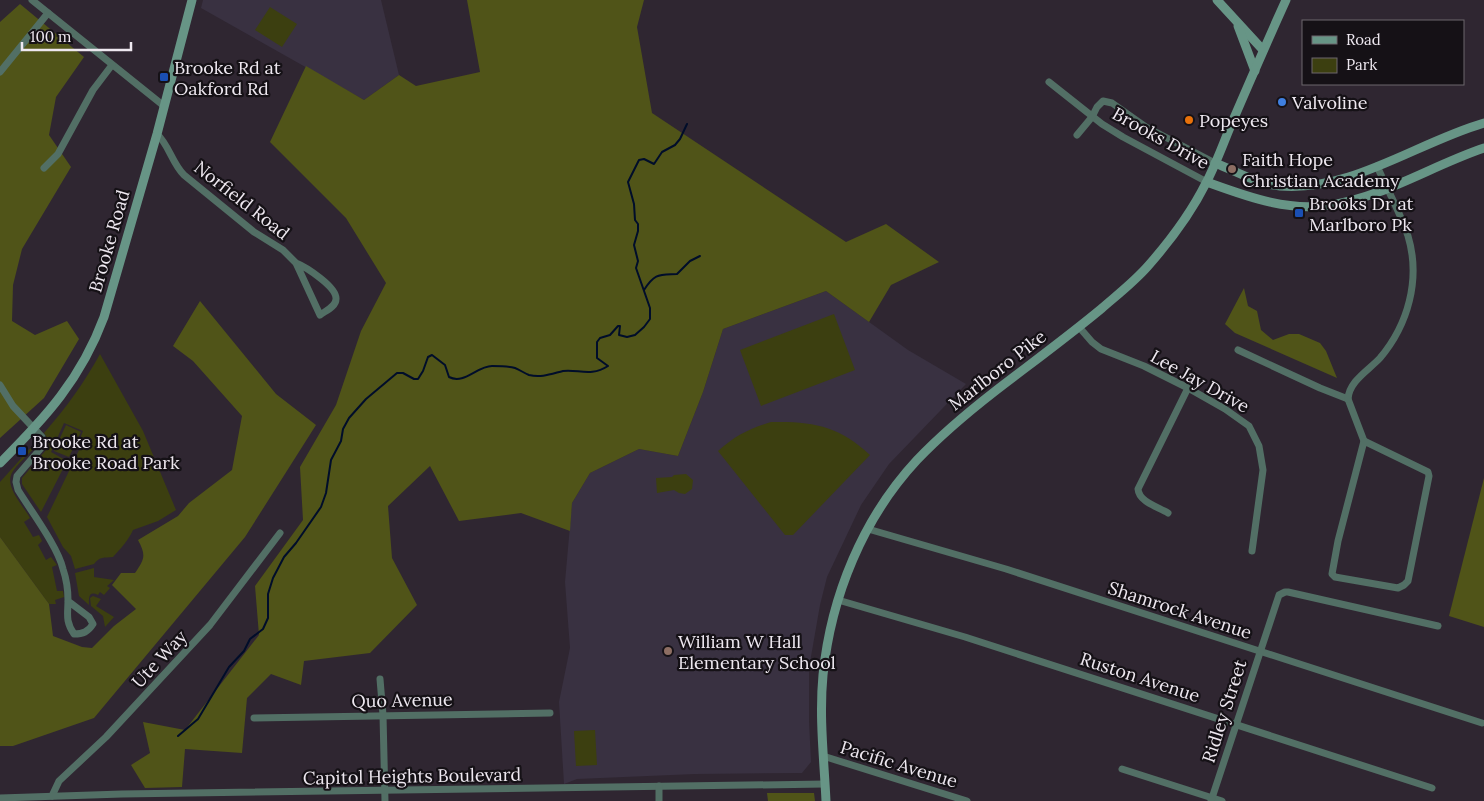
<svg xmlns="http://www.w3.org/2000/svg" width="1484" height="801" font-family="Lora,serif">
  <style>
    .education { fill: #393141 }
    .green { fill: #3c3f10 }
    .forest { fill: #505418 }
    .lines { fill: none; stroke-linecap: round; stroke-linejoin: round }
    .stream { stroke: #000d2a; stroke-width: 2 }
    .street { stroke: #526f65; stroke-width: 7 }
    .secondary { stroke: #679586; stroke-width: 9 }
    .transit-dot { fill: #1a4fb4; stroke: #151116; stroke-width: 2 }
    .shop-dot { fill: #3f7fe0; stroke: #151116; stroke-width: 2 }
    .food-dot { fill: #e8710a; stroke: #151116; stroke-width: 2 }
    .education-dot { fill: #8d6e63; stroke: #151116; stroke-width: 2 }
    .labels { text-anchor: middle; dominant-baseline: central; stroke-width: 4.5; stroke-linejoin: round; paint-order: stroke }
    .poi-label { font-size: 18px; fill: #eee8f0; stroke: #151116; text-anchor: start }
    .street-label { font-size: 18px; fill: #eee8f0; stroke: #151116 }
  </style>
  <rect width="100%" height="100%" fill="#2f2631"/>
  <g class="education">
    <polygon points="203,0 381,0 399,75 364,100 201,8"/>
    <polygon points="826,291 908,350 966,384 889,464 861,505 827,577 820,605 809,668 809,721 811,762 802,773 695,774 577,779 564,784 559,702 570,648 565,582 572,503 590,473 639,449 678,456 703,392 723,329"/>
  </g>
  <g class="green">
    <polygon points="270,7 297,24 282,47 255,30"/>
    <polygon points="834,314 855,370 761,406 740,350"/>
    <path d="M 100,354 L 143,431 L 176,510 L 158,521 L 133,530 C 128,541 121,548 113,557 C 104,558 100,556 94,564 L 75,569 L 71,556 L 63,547 L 47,517 L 80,448 L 77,446 L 83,431 L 64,423 L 51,452 L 67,461 L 41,512 L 22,484 L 22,478 L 46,450 L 46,436 L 44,433 C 66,408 84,383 100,354 Z"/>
    <path d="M 771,422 C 813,421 839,426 870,455 L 793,535 L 785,535 L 718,451 C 736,435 749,429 771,422 Z"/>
    <polygon points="66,425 81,432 69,457 54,451"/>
    <path d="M 35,443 L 38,443 L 35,447 C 29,454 14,467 11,475 C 6,488 24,507 30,518 L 24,522 L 33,537 L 39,535 L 42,541 L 38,545 L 46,560 L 51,557 L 57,565 L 52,567 L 57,591 L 63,591 L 64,597 L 55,600 L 56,604 L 49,604 L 0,537 L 0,482 Z"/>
    <polygon points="686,474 693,480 692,489 685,494 679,493 674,490 657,493 656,478 672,477 674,475"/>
    <path d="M 94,568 L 94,577 L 114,580 L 107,586 L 110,588 L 104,595 L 100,592 L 98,595 C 88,590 89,599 89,605 L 79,596 L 75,573 Z"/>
    <polygon points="93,596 101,599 96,606 114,617 105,627 103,616 91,606 90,598"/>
    <polygon points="595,730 597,765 576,766 574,731"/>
  </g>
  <g class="forest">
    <polygon points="467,0 644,0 637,27 652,113 846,242 886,224 939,262 891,285 869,322 826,291 723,329 703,392 678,456 639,449 590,473 572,503 570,531 521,513 459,521 430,466 388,506 392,558 417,605 370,653 304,661 301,685 271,674 247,698 242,753 185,749 182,787 145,788 131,765 150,753 143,722 185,730 259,635 255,586 303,520 300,467 336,405 361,331 386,283 346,218 270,142 306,66 364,100 399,75 416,86 480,72"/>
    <polygon points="20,4 84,57 56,97 49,135 71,167 22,249 13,285 12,321 35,335 67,321 79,339 44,398 0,438 0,22"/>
    <polygon points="1244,288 1248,306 1257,311 1261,330 1273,340 1289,334 1299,334 1320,343 1326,351 1337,378 1235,333 1225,324"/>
    <path d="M 200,301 L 276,394 L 316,425 L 245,537 L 94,718 L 13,746 L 0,746 L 0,537 L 49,604 L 53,636 L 82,647 L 92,648 L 114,626 L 136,609 L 112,585 L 121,573 L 135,573 C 145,559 146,555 138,540 L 178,516 L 189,503 L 232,470 L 242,416 L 193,361 L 173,346 Z"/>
    <polygon points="1484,478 1484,627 1449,616"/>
    <polygon points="767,793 814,793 815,801 768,801"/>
  </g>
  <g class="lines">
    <g class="stream">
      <path d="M 644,290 C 655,273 659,275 677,274 L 690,261 L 700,256"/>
      <path d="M 178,736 L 198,719 L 229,667 L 244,651 L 250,639 L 263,629 L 268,618 L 268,594 L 273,578 L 284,557 L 296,543 L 321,507 L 326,493 L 331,460 L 341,441 L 343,429 L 349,418 L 366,399 L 397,373 L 403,373 L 414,379 L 418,379 L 423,371 L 428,357 L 432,355 L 445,365 L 449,377 C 464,385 477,366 492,366 C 499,366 508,366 515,368 C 520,370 524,373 529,375 C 541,378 551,374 563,371 C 578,369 591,377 608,366 L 597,358 L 597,342 L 600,338 L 610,335 L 618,326 L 620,326 L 619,335 L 627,337 L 635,335 L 644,327 L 650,319 L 650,308 L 636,268 L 638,261 L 634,245 L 638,231 L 638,224 L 635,220 L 634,204 L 628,182 L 639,160 L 644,159 L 654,164 L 662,152 L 675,145 L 680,139 L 687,124"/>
    </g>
    <g class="street">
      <polyline points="32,0 164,106"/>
      <polyline points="0,72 48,13"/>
      <polyline points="1049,82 1102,124 1123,137 1207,182"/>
      <path d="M 157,134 C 169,145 172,163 184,175 L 254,232 L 283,250 L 296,263 L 320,315 C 325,311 336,307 336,299 C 337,287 306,267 296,263"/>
      <polyline points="1077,135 1092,117 1097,107 1103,101 1112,103 1146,127 1215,163"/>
      <polyline points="44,168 58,154 93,90 112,65"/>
      <polyline points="1079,327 1092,342 1101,349 1144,366 1188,388 1225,409 1249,426 1259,446 1263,470 1252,551"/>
      <polyline points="1238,350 1320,388 1348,399 1364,441"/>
      <path d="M 0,385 L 13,406 L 42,437 L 42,447 L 17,476 L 16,482 L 18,490 C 31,511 58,547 63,569 C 66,578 68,590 68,600 C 68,614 65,621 74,634 C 83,634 88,632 93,624 L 89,617 L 68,601"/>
      <path d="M 1348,399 C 1349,381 1369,370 1380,358 C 1408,325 1421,279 1408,236 C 1400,212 1387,189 1377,166"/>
      <polygon points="1364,441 1428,472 1429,476 1408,581 1404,585 1398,588 1335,577 1332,574 1338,541"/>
      <path d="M 1168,513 C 1158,507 1139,502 1138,489 L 1188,388"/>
      <polyline points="868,529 1006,569 1482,723"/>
      <polyline points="838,600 965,637 1432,788"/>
      <polyline points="380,679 383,715 385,801"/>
      <polyline points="254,718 550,713"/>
      <polyline points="823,756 967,801"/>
      <polyline points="1122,769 1222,801"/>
      <polyline points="52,796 59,781 106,737 210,625 280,533"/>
      <polyline points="0,798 122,794 825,784"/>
      <polyline points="659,801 659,786"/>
      <polyline points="1211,801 1279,595 1285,592 1288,592 1438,626"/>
    </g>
    <g class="secondary">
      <polyline points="1217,0 1263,50"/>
      <polyline points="1238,26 1255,71"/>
      <path d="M 1215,163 C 1236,171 1257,184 1280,186 C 1351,192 1418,142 1484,123"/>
      <path d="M 1207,182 C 1246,196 1287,212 1330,205 C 1384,197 1433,165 1484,148"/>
      <path d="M 0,463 C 46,417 81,379 104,317 L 157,134 L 192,0"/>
      <path d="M 826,801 C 824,759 819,717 823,675 C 831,596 863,518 917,460 C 941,435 967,413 994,392 C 1029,365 1066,338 1101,309 C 1117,295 1134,282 1148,266 C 1170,241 1191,213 1206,183 C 1216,164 1223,144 1231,125 C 1249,83 1267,42 1286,0"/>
    </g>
  </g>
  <g class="transit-dot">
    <rect x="159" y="72" width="10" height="10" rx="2.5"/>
    <rect x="1294" y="208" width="10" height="10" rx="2.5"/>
    <rect x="17" y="446" width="10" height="10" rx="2.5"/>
  </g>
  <circle class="shop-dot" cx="1282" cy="102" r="5"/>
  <circle class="food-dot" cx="1189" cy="120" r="5"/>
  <g class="education-dot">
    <circle cx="1232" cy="169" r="5"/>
    <circle cx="668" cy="651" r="5"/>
  </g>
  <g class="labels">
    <g class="poi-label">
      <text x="174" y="67">Brooke Rd at<tspan x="174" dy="21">Oakford Rd</tspan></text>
      <text x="1292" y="102">Valvoline</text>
      <text x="1199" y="120">Popeyes</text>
      <text x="1242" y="159">Faith Hope<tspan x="1242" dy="21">Christian Academy</tspan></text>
      <text x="1309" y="203">Brooks Dr at<tspan x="1309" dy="21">Marlboro Pk</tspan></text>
      <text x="32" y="441">Brooke Rd at<tspan x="32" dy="21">Brooke Road Park</tspan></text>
      <text x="678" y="641">William W Hall<tspan x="678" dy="21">Elementary School</tspan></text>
    </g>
    <g class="street-label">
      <text transform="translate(1161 138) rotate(29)">Brooks Drive</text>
      <text transform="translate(242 200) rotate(38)">Norfield Road</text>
      <text transform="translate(109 241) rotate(-74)">Brooke Road</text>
      <text transform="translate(997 370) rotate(-38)">Marlboro Pike</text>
      <text transform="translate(1200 381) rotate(29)">Lee Jay Drive</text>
      <text transform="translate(1180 610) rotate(18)">Shamrock Avenue</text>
      <text transform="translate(159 659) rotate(-47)">Ute Way</text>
      <text transform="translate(1140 677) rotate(18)">Ruston Avenue</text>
      <text transform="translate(402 700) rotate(-1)">Quo Avenue</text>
      <text transform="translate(1224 711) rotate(-72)">Ridley Street</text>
      <text transform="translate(899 764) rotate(17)">Pacific Avenue</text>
      <text transform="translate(412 776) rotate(-1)">Capitol Heights Boulevard</text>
    </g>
  </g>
  <rect x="1302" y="20" width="162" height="65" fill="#151116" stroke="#6c676d"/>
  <rect x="1312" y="36" width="25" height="8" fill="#679586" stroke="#6c676d"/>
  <text x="1346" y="45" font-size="15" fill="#eee8f0">Road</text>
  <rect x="1312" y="58" width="25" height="15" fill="#3c3f10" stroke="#6c676d"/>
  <text x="1346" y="70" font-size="15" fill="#eee8f0">Park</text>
  <path d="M22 42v8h109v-8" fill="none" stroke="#eee8f0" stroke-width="2.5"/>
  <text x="30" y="42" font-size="15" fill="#eee8f0" stroke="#151116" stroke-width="4" paint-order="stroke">100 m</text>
</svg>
